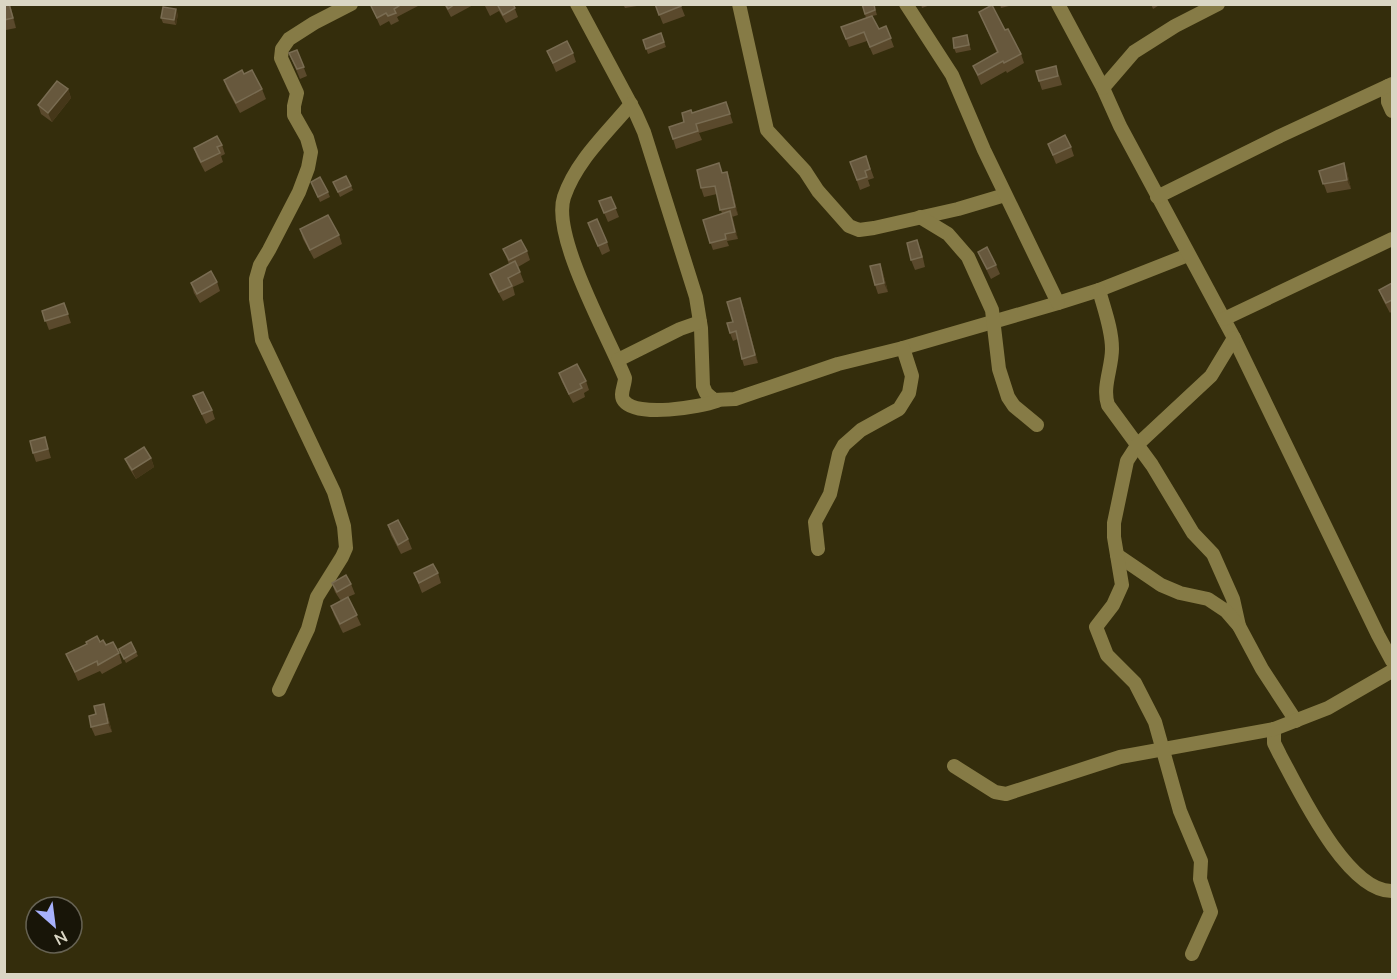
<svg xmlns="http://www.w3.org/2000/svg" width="1397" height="979" font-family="'Nunito Sans',sans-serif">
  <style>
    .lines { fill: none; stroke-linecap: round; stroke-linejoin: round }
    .minor { stroke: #867b46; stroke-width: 14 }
    .wall { fill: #5a492c }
    .shaded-wall { fill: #453719 }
    .building { fill: #67583d; stroke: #796c52; stroke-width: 1.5 }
  </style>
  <rect width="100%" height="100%" fill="#342d0c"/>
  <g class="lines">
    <g class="minor">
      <polyline points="577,4 636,114 644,132 696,297 701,328 703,386 706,393 714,400 735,399 838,364 903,348 1058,303 1099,290 1188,255"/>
      <polyline points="739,4 767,130 805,171 818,191 849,226 859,230 874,228 958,209 1005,195"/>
      <polyline points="906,4 952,75 984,150 1058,303"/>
      <polyline points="1058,4 1103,88 1120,126 1234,338 1378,635 1392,661"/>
      <polyline points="1388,86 1388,102 1392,111"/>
      <polyline points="1103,88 1134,52 1175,26 1218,4"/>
      <path d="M 631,104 C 607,133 576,161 564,197 C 551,236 609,338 625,378 C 625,385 619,395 624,401 C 637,418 700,407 717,401"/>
      <polyline points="1157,197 1280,136 1392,84"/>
      <polyline points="920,217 948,234 968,257 992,310 999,369 1008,397 1014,406 1037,425"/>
      <path d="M 1099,290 C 1104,309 1112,329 1112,349 C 1112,368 1102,387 1108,405 L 1152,465 L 1193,533 L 1213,554 L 1233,599 L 1239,626"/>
      <polyline points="1224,319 1392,239"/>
      <polyline points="618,360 680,329 700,322"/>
      <polyline points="818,549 815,522 830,494 839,454 844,445 861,430 899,409 909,393 912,376 903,348"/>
      <polyline points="1117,555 1161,585 1180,593 1208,599 1226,611 1239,626 1262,669 1296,721"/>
      <polyline points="279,690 308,629 317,597 342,557 346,548 344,526 334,492 262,340 256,299 256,279 260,265 269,250 299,192 308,168 311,152 307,138 294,115 294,106 297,93 281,58 282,49 289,39 314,23 351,4"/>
      <path d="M 1274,729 L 1274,743 L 1280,755 C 1299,790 1347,892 1392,891"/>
      <polyline points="954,766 995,792 1006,794 1120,757 1274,729 1328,708 1392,671"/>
      <polyline points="1192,954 1211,912 1200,879 1201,861 1180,811 1155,722 1135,683 1107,655 1096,627 1113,605 1122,585 1114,537 1114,523 1127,461 1138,444 1211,376 1234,338"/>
    </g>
  </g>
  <g class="wall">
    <polygon points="4,4 10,4 16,28 6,30 4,25"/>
    <polygon points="374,4 417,4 418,6 397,17 399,21 391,25 389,21 380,26 371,6"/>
    <polygon points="444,4 475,4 451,17"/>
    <polygon points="484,4 513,4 518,17 506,23 499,11 490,16"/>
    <polygon points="623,4 637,4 637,6 625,8"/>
    <polygon points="655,4 681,6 685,16 663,24"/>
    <polygon points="862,4 874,5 877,15 872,16 879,29 886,26 894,47 873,55 867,41 849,47 841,27 866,18"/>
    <polygon points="921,4 933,4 922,8"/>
    <polygon points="1000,4 1017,4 1001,8"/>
    <polygon points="1151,4 1161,4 1153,9"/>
    <polygon points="979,12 1005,30 1021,54 1024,63 1007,73 1006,71 981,85 973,66 997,53"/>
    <polygon points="178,14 176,25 163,23 161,18"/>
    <polygon points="661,33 666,47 648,54 643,40"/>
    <polygon points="967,35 971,50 956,53 954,48"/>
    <polygon points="297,50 307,76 300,79 289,53"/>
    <polygon points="547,51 573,53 576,62 556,72"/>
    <polygon points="244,74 262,89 266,99 240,113 227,89 224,80"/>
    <polygon points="1059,75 1062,85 1042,90 1039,81"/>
    <polygon points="68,89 71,98 52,122 41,114 38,105"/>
    <polygon points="726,102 733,123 699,133 702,140 676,149 673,139 692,113"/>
    <polygon points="1048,144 1071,147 1074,156 1056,164"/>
    <polygon points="222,145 225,154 221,156 223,162 205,172 197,157 194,148"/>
    <polygon points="866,156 874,178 868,180 870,186 860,190 850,162"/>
    <polygon points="1319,171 1347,172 1351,189 1327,193"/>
    <polygon points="727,172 730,181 738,215 732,217 738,239 727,241 729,246 713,250 703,220 722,214 717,194 704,197 701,188 723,173"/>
    <polygon points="311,182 328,192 330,197 320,202"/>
    <polygon points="333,182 351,186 353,190 340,197"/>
    <polygon points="611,197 619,217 608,222 599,201"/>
    <polygon points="588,223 607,242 610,251 602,255"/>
    <polygon points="300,229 339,235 342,244 314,259 303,239"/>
    <polygon points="503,249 527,251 530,260 518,267 524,282 513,287 515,295 503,301 493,283 490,274 509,264"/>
    <polygon points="921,249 925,267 915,270 911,260"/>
    <polygon points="978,252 996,265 1000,274 991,279 982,261"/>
    <polygon points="880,264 883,273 888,292 878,294 875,285"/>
    <polygon points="217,282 220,291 200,303 194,293 191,283"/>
    <polygon points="1392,283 1392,311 1390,313 1383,300 1379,290"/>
    <polygon points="64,303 71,323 49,330 42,311"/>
    <polygon points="743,306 758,363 744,366 742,359 738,339 733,341 730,333 733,322"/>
    <polygon points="559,373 586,381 589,390 584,393 585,397 573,403 562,382"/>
    <polygon points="193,396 212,410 215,419 206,424"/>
    <polygon points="45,437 51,458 36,462 33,453"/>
    <polygon points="151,458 154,467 136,479 129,468 125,459"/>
    <polygon points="388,525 408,539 412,549 401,554 391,535"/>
    <polygon points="414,573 438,573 441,583 422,593"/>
    <polygon points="332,583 351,584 355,594 348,597 361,625 343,633 334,615 331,606 341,601 335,592"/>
    <polygon points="100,642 119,653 122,663 102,674 100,671 78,681 66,654"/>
    <polygon points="119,649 136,652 138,656 126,663"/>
    <polygon points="107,713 112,732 95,736 91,727"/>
  </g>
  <g class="shaded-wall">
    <polygon points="9,4 11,8 16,28 13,18"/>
    <polygon points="176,9 178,14 176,25 174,20"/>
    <polygon points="68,89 71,98 52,122 48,113"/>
    <polygon points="1344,163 1347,172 1351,189 1347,180"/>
    <polygon points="727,172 730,181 738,215 735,207"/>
    <polygon points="730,211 733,218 738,239 735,232"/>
    <polygon points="880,264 883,273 888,292 884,283"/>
    <polygon points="740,298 743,306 758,363 755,355"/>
    <polygon points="151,458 154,467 136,479 132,470"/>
    <polygon points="104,704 107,713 112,732 108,723"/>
  </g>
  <g class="building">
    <polygon points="4,4 9,4 13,18 4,20"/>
    <polygon points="374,4 402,4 394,9 396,13 388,16 386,13 377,18 371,6"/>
    <polygon points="445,4 455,4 448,9"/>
    <polygon points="497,4 513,4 515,8 503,15"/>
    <polygon points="655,4 680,4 681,6 659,15"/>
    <polygon points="862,4 874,4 875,10 865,14"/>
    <polygon points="992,5 1005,30 1008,29 1021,54 1004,63 1003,61 978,75 973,66 998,52 979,12"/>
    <polygon points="163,7 176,9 174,20 161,18"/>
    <polygon points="872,16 879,29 886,26 891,38 870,47 864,32 846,39 841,27"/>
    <polygon points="661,33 664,42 646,49 643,40"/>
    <polygon points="967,35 969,45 954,48 953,38"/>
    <polygon points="567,41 573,53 553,63 547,51"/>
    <polygon points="297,50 304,67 297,69 289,53"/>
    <polygon points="1056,66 1058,76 1039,81 1036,71"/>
    <polygon points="242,70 244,74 252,70 262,89 236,103 224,80"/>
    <polygon points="57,81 68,89 48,113 38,105"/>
    <polygon points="726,102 730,114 696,124 698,131 673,139 669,127 684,122 682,113 691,110 692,113"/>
    <polygon points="1065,135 1071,147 1053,155 1048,144"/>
    <polygon points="217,136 222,145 217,147 220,153 201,162 194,148"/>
    <polygon points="866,156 870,169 865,171 867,177 857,180 850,162"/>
    <polygon points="719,163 722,173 727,172 735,207 720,210 715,186 701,188 697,170"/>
    <polygon points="1344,163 1347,180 1323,184 1319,171"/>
    <polygon points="346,176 351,186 338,192 333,182"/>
    <polygon points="320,177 328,192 318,197 311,182"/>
    <polygon points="611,197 616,208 604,213 599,201"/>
    <polygon points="730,211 735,232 725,234 726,239 710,243 703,220"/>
    <polygon points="328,215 339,235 310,250 300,229"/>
    <polygon points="597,219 607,242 598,246 588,223"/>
    <polygon points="521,240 527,251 509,260 503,249"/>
    <polygon points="917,240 922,257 911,260 907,243"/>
    <polygon points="987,247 996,265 987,269 978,252"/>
    <polygon points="515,261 520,272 508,278 512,286 499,292 490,274"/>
    <polygon points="880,264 884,283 875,285 870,266"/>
    <polygon points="211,271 217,282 197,294 191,283"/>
    <polygon points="1392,283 1392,300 1386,303 1379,290"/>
    <polygon points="740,298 755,355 742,359 736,331 730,333 727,323 733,322 727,302"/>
    <polygon points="64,303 68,314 45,321 42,311"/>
    <polygon points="577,364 586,381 580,384 582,388 569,394 559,373"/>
    <polygon points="203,392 212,410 202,414 193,396"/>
    <polygon points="45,437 48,449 33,453 30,441"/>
    <polygon points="144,447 151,458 132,470 125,459"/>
    <polygon points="398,520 408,539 398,545 388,525"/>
    <polygon points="433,564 438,573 419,583 414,573"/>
    <polygon points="346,575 351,584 337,592 332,583"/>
    <polygon points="348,597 357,615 340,624 331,606"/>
    <polygon points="97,636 100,642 103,640 106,645 113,642 119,653 98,665 97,661 75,672 66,654 87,644 86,642"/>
    <polygon points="131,642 136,652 124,659 119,649"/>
    <polygon points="104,704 108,723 91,727 89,716 96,714 94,706"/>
  </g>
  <rect width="1397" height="979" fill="none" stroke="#dad6c4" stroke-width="12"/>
  <g transform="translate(54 925) rotate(152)"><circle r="28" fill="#181508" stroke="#666253" stroke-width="1.5"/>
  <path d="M0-4.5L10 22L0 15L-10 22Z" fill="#a7b1fc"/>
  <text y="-9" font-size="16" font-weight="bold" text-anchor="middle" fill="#dad6c4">N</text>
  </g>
</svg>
